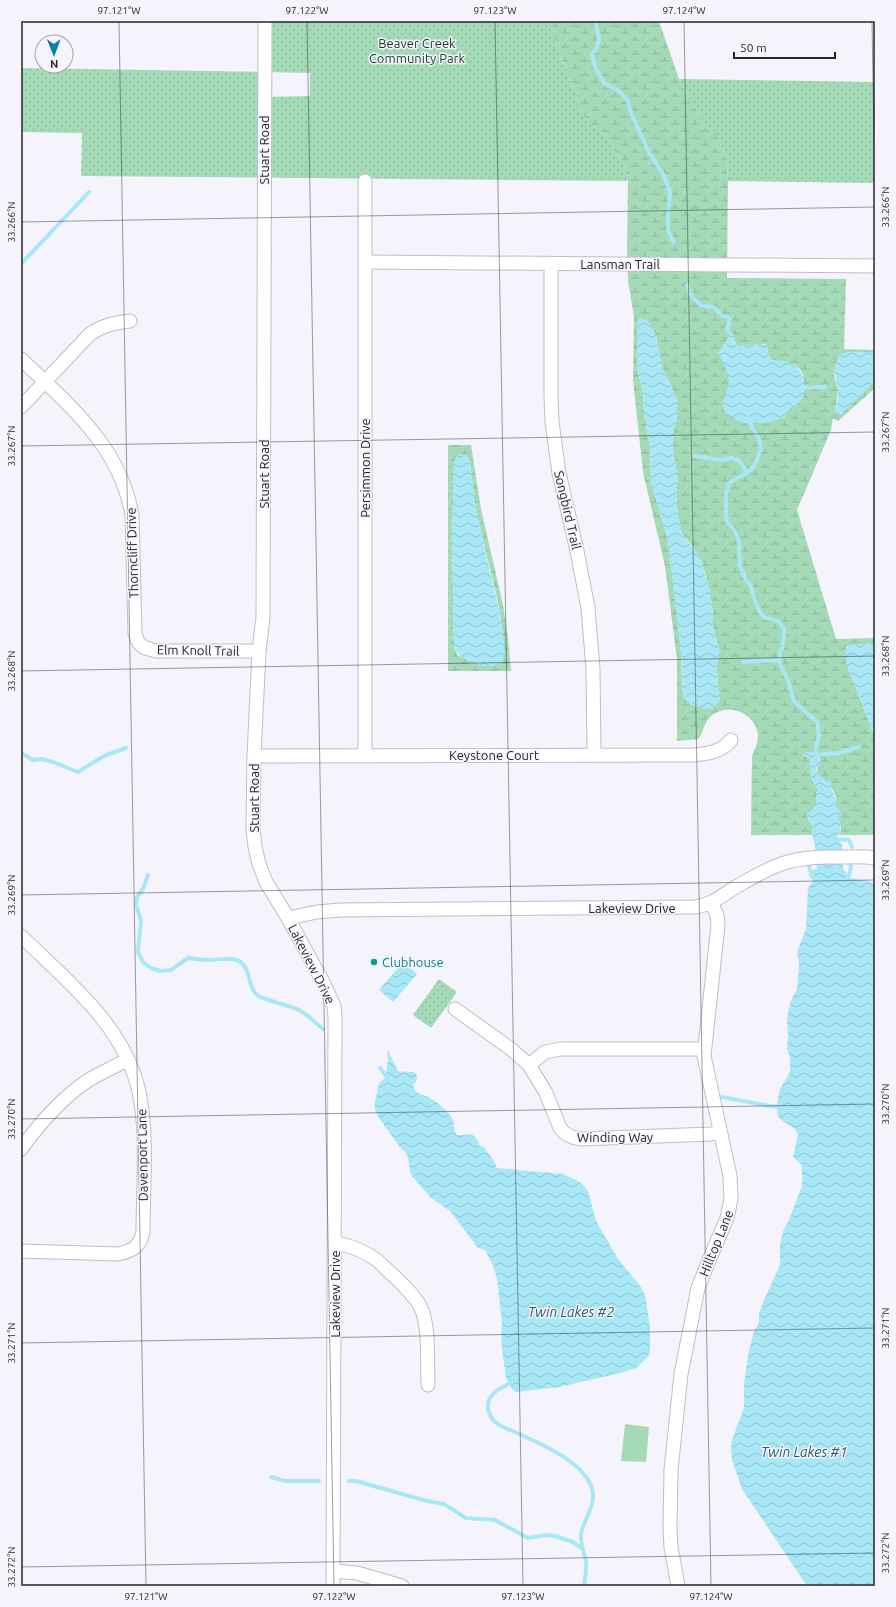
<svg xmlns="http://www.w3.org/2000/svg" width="896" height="1607" font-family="Ubuntu,sans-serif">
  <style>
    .grass { fill: url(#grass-dots); fill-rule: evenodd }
    .wetland { fill: url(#wetland-marsh); fill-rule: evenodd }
    .garden { fill: #a4dab7 }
    .water { fill: url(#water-waves) }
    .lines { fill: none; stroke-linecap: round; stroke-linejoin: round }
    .stream { stroke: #a8e7f6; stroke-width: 4 }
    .minor-casing { stroke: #bfbec6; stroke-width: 15 }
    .minor { stroke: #fff; stroke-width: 13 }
    .ticks { fill: none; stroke: #262629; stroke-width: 1; stroke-opacity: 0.45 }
    .culture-dot { fill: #0f9aa8; stroke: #f5f4fd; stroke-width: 1.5 }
    .labels { text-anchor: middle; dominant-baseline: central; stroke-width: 3; stroke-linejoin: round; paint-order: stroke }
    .park-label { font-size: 13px; fill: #163a26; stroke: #f5f4fd }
    .street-label { font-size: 13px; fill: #262629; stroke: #f5f4fd }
    .culture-label { font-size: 13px; fill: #0d838f; stroke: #f5f4fd; text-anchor: start }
    .water-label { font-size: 14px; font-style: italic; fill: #2a5c67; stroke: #f5f4fd }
    .neatline { fill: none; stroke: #262629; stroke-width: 1.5 }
    .ticks-label { font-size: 10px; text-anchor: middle; fill: #262629 }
  </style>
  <defs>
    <pattern id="grass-dots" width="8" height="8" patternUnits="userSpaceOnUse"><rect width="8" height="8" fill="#a4dab7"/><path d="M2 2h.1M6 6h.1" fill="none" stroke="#8dbb9d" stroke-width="1.8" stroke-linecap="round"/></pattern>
    <pattern id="wetland-marsh" width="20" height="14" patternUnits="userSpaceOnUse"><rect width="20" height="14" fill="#a4dab7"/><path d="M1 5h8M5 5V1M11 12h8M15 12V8" fill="none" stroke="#8dbb9d"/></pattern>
    <pattern id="water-waves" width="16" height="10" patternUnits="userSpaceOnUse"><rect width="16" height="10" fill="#a8e7f6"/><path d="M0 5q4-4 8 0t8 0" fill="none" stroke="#90c6d3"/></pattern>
  </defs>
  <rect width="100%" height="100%" fill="#f5f4fd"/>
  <g class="grass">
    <path d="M 265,21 L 549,21 L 559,53 L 576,93 L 577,100 L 583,116 L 590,125 L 603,133 L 608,139 L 624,166 L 628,181 L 81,176 L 82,133 L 21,132 L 21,68 L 264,72 ZM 265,72 L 310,73 L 310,96 L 265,97 Z"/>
    <polygon points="679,79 875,82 875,183 728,181 727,160 718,138 702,120"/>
    <polygon points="439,979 457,992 431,1028 413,1015"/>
  </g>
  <g class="wetland">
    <path d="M 549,21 L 659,21 L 679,79 L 702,120 L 713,130 L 718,138 L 727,160 L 728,181 L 727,278 L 846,279 L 844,349 L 875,350 L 875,353 L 847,352 L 840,355 L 836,364 L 834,376 L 838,390 L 835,412 L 841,414 L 875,381 L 875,388 L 838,421 L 833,418 L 831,430 L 797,510 L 836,639 L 875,638 L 875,644 L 855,645 L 846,647 L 846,662 L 875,738 L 875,835 L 839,835 L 841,833 C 841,824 838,817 836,808 C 835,804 837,800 836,796 C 831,780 810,780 820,760 L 816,746 L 814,752 L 809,752 L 803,755 L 810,758 C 812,766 809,774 813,782 C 814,785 817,787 819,790 L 816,793 L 817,805 L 813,808 L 808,819 L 813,827 L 812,835 L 751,835 L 752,756 C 755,749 758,743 758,735 C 756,715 731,703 714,714 C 703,720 705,732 698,739 L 677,741 L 677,659 L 665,566 L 643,472 L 633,380 L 634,317 L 628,281 L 627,250 L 628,181 L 624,166 L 608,139 L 603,133 L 590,125 L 583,116 L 577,100 L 576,93 L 559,53 ZM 637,325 L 656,335 L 662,368 L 672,388 L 677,417 L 673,434 L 673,449 L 678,480 L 676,493 L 678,516 L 682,534 L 691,544 L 700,559 L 706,576 L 713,612 L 712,624 L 719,649 L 718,661 L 716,665 L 718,679 L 707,709 L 691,704 L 684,697 L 682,686 L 681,649 L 668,540 L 651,482 L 650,447 L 644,415 L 643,393 L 637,367 ZM 725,330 L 729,330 C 733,336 732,340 738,347 C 747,345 755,345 765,344 L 771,360 C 782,362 801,362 803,376 C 804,382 803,387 804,393 L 787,410 L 785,417 L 764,423 L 743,423 L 726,393 C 734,380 727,365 719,354 L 729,337 L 729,334 Z"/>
    <path d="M 448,445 L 471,445 L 481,509 L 503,605 L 508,637 L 511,671 L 448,671 ZM 465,454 L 469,460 C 473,478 473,496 477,514 C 486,559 502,603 504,649 L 490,666 L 481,665 L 458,656 L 454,647 L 452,539 L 454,465 L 456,457 Z"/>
  </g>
  <polygon class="garden" points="625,1424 649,1427 646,1462 621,1461"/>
  <g class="water">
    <polygon points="641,318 648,321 656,335 662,368 678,402 677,417 673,434 673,449 678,480 676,493 677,508 682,534 695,550 700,559 710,591 713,612 712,624 719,649 720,656 716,665 720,699 719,703 712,709 703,708 688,702 682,692 682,663 668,540 651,482 650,447 644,415 643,393 637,367 637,325 638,319"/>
    <path d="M 728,324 L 732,325 L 729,330 L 735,336 L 733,342 L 738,347 C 742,345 764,343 768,345 L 766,350 L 770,354 L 769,357 L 771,360 C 778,361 784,360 790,363 C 805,369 805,385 803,398 C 796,408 788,405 786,417 C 778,418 772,422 764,423 C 750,425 735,423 724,411 C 719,393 737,390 724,365 C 721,360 721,355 715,352 L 720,351 L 728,340 L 729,334 L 725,330 L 725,326 Z"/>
    <path d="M 847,352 L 875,353 L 875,381 L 846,410 L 837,415 L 835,412 C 836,405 839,396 838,389 C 835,375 832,370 840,355 Z"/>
    <path d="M 461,454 L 465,454 L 469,460 C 473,478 473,496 477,514 C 484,552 496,589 502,627 C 503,636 506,649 504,658 C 500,671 483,666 475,663 C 463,658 460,659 454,647 L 452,539 L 454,465 L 456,457 Z"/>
    <polygon points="875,644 875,738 846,662 845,650 849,645"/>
    <path d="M 816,745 L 820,765 L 816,768 C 817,773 819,776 824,778 L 826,782 L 831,781 L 832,785 L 831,788 L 836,798 L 836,807 L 839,809 L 841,813 L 839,817 L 841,833 L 837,836 L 837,840 L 842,844 L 843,869 L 847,873 L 846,879 L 850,880 L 851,878 L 871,882 L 875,885 L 875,1586 L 807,1586 L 742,1489 L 732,1460 L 731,1446 L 733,1437 L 744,1408 L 744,1384 L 748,1355 L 754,1331 L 759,1323 L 759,1314 L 763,1302 L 780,1265 L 780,1245 L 783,1231 L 789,1220 L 802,1186 L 802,1165 L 793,1157 L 798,1135 L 795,1129 L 780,1119 L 777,1113 L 777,1104 L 780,1089 L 790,1072 L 790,1057 L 787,1049 L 788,1035 L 787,1018 L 791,1000 L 797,989 L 799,964 L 797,952 L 806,929 L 808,888 L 815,877 L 811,873 L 814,869 L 817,869 L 815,846 L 812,835 L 813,827 L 806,815 L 817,805 L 816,793 L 819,790 C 817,787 814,785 813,782 C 809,774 812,766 810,758 L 803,755 L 804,752 L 814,752 Z"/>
    <polygon points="403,962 417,974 393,1002 379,990"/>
    <path d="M 387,1049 L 398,1071 C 406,1073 421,1068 416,1082 L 413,1084 C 414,1094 420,1093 428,1097 C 435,1100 445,1109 450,1115 C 456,1121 452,1129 457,1135 C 469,1136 470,1130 479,1142 L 479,1145 L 484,1147 L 494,1161 L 497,1168 L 563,1174 L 578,1181 L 584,1186 L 588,1191 L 596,1221 L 618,1259 L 641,1287 L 645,1295 L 650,1326 L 650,1353 L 648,1357 L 636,1368 L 616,1374 L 559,1387 L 516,1392 L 512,1389 L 506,1378 L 502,1350 L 501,1335 L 502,1323 L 497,1278 L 493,1266 L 485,1250 L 478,1248 L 450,1211 L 431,1198 L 411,1175 L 407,1154 L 399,1146 L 379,1118 L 375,1110 L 375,1102 L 379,1083 L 384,1079 L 386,1074 L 388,1058 Z"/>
  </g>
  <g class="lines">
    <g class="stream">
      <path d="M 595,21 C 598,33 603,43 592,54 L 595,67 L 604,83 L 620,92 L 628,101 L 631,113 L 649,152 L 664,176 L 669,189 L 670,195 L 668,216 L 668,231 L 674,242"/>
      <polyline points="21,264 89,192"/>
      <polyline points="687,285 692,297 702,306 714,307 722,316 728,317 730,319 727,329"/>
      <polyline points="799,388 825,387"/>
      <path d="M 748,417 C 749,427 756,431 759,439 C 761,444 761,449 759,454 C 751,478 746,470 729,483 L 726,494 L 726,517 L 727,522 L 735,531 L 739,542 L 740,566 L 746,580 L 751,586 L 753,596 L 761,614 L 764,617 L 780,622 L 784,630 L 783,646 L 780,652 L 780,663 L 789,683 L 794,701 L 817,722 L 819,734 L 816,749"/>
      <polyline points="695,456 721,460 732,458 738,460 744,467 746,474"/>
      <polyline points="743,662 779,660"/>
      <polyline points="21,753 33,760 42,759 53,762 78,772 104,756 126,748"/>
      <polyline points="815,755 838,753 859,747"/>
      <polyline points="831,839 849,840 852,847"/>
      <polyline points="809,866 812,877 819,881"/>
      <path d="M 148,875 L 143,889 L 137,897 L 136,905 L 141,920 L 138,952 L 143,962 L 151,968 L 160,971 L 171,970 L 188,958 C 194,958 200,960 206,960 C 222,961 239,952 247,971 C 250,978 250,988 256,994 C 263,1001 288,1004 299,1010 C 309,1015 315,1023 323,1029"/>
      <polyline points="843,882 848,880 851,866"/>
      <polyline points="380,1068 388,1078"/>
      <polyline points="722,1097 769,1106 782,1107"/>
      <path d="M 512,1381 C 507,1386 500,1388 495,1392 C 483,1402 488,1418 499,1425 C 526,1438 594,1461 593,1497 C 593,1510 583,1521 581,1534 C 580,1544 584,1552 586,1561 C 587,1569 585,1578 584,1586"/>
      <polyline points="271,1477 285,1481 319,1481"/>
      <polyline points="349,1481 356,1481 427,1501 444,1504 466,1518 495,1520 528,1538 546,1535 555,1536 573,1542 581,1548"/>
    </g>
    <g class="minor-casing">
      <g id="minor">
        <polyline points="265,21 263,617 259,651 254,756 253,829 255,847 259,864 266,882 288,918 323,982 334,1006 335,1017 333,1586"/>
        <polyline points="365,181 365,755"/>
        <polyline points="366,262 875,266"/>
        <polyline points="551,264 551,396 552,422 559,473 577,551 588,608 593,669 594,754"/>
        <path d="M 21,359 C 69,405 120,446 132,515 L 135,633 L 138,642 L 143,647 L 156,651 L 259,651"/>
        <path d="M 21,407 L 90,334 C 103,325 114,323 130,321"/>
        <path d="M 254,756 L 693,755 C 707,754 722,752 731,740"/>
        <path d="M 288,918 L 317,912 L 340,910 L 695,907 C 713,905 726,892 741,884 C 779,862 795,856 838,857 C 850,857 863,856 875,858"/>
        <path d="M 21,936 C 67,981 125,1026 139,1092 C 148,1134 143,1188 143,1232 C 140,1247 132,1251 118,1254 L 21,1251"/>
        <path d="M 455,1009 L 511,1049 L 529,1065 L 546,1093 L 560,1128 C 565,1135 572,1138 581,1139 L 711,1134 L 720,1132"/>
        <polyline points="529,1065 545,1052 561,1049 704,1049"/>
        <path d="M 21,1149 C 39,1124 61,1099 87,1081 C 100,1073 115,1067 128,1059"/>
        <path d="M 336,1243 C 352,1246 365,1251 378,1261 C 391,1274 411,1290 420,1306 C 430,1324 427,1364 428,1385"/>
        <polyline points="334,1571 357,1573 402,1586"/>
        <polyline points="678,1586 671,1547 670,1528 671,1470 681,1374 698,1288 710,1258 727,1218 731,1199 730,1176 704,1056 718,925 717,915 711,903"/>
      </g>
    </g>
    <use href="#minor" class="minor"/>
  </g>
  <path class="ticks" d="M 119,21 L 146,1586M 307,21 L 334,1586M 495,21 L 523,1586M 684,21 L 711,1586M 872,21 L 875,195M 21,222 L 875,207M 21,446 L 875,432M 21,671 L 875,656M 21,895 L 875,880M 21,1119 L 875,1104M 21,1343 L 875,1328M 21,1567 L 875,1553"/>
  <circle class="culture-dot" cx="374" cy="962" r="4"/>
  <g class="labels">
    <g class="park-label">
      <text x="417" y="43">Beaver Creek<tspan x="417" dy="15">Community Park</tspan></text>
    </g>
    <g class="street-label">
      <text transform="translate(264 150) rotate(-90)">Stuart Road</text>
      <text x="620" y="264">Lansman Trail</text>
      <text transform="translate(365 468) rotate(-90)">Persimmon Drive</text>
      <text transform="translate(264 474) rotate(-90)">Stuart Road</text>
      <text transform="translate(568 510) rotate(77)">Songbird Trail</text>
      <text transform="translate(132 553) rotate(-92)">Thorncliff Drive</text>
      <text transform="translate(198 650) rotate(1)">Elm Knoll Trail</text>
      <text x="494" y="755">Keystone Court</text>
      <text transform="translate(254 798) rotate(-90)">Stuart Road</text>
      <text x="632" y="908">Lakeview Drive</text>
      <text transform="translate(312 964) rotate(63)">Lakeview Drive</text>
      <text x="615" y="1137">Winding Way</text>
      <text transform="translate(142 1155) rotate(-91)">Davenport Lane</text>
      <text transform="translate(716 1243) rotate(-68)">Hilltop Lane</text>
      <text transform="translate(335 1294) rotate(-90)">Lakeview Drive</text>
    </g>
    <g class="culture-label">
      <text x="382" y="962">Clubhouse</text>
    </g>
    <g class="water-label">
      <text x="571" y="1312">Twin Lakes #2</text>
      <text x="804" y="1452">Twin Lakes #1</text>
    </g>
  </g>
  <rect width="896" height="1607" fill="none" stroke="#f5f4fd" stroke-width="44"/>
  <g transform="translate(54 54) rotate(179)"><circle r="19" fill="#f5f4fd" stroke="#a2a2a8"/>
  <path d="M0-3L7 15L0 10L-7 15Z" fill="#0981a7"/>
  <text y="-6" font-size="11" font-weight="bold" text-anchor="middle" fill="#262629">N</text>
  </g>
  <path d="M734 52v6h101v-6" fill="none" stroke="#262629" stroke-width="2"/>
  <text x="740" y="52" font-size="12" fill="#262629" stroke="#f5f4fd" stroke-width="3" paint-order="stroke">50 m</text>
  <rect x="22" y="22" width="852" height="1563" class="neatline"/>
  <g class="ticks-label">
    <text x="119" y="14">97.121°W</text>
    <text x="307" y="14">97.122°W</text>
    <text x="495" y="14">97.123°W</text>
    <text x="684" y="14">97.124°W</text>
    <text transform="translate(885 207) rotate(-90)" y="4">33.266°N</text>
    <text transform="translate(11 222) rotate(-90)" y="4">33.266°N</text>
    <text transform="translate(885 432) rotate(-90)" y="4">33.267°N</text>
    <text transform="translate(11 446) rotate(-90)" y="4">33.267°N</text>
    <text transform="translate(885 656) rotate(-90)" y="4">33.268°N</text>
    <text transform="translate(11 671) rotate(-90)" y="4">33.268°N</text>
    <text transform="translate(885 880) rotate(-90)" y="4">33.269°N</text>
    <text transform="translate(11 895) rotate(-90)" y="4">33.269°N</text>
    <text transform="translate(885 1104) rotate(-90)" y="4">33.270°N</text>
    <text transform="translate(11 1119) rotate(-90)" y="4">33.270°N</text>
    <text transform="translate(885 1328) rotate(-90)" y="4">33.271°N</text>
    <text transform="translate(11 1343) rotate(-90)" y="4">33.271°N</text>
    <text transform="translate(885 1553) rotate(-90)" y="4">33.272°N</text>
    <text transform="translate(11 1567) rotate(-90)" y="4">33.272°N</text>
    <text x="146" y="1600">97.121°W</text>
    <text x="334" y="1600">97.122°W</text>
    <text x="523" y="1600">97.123°W</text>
    <text x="711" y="1600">97.124°W</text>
  </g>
</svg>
